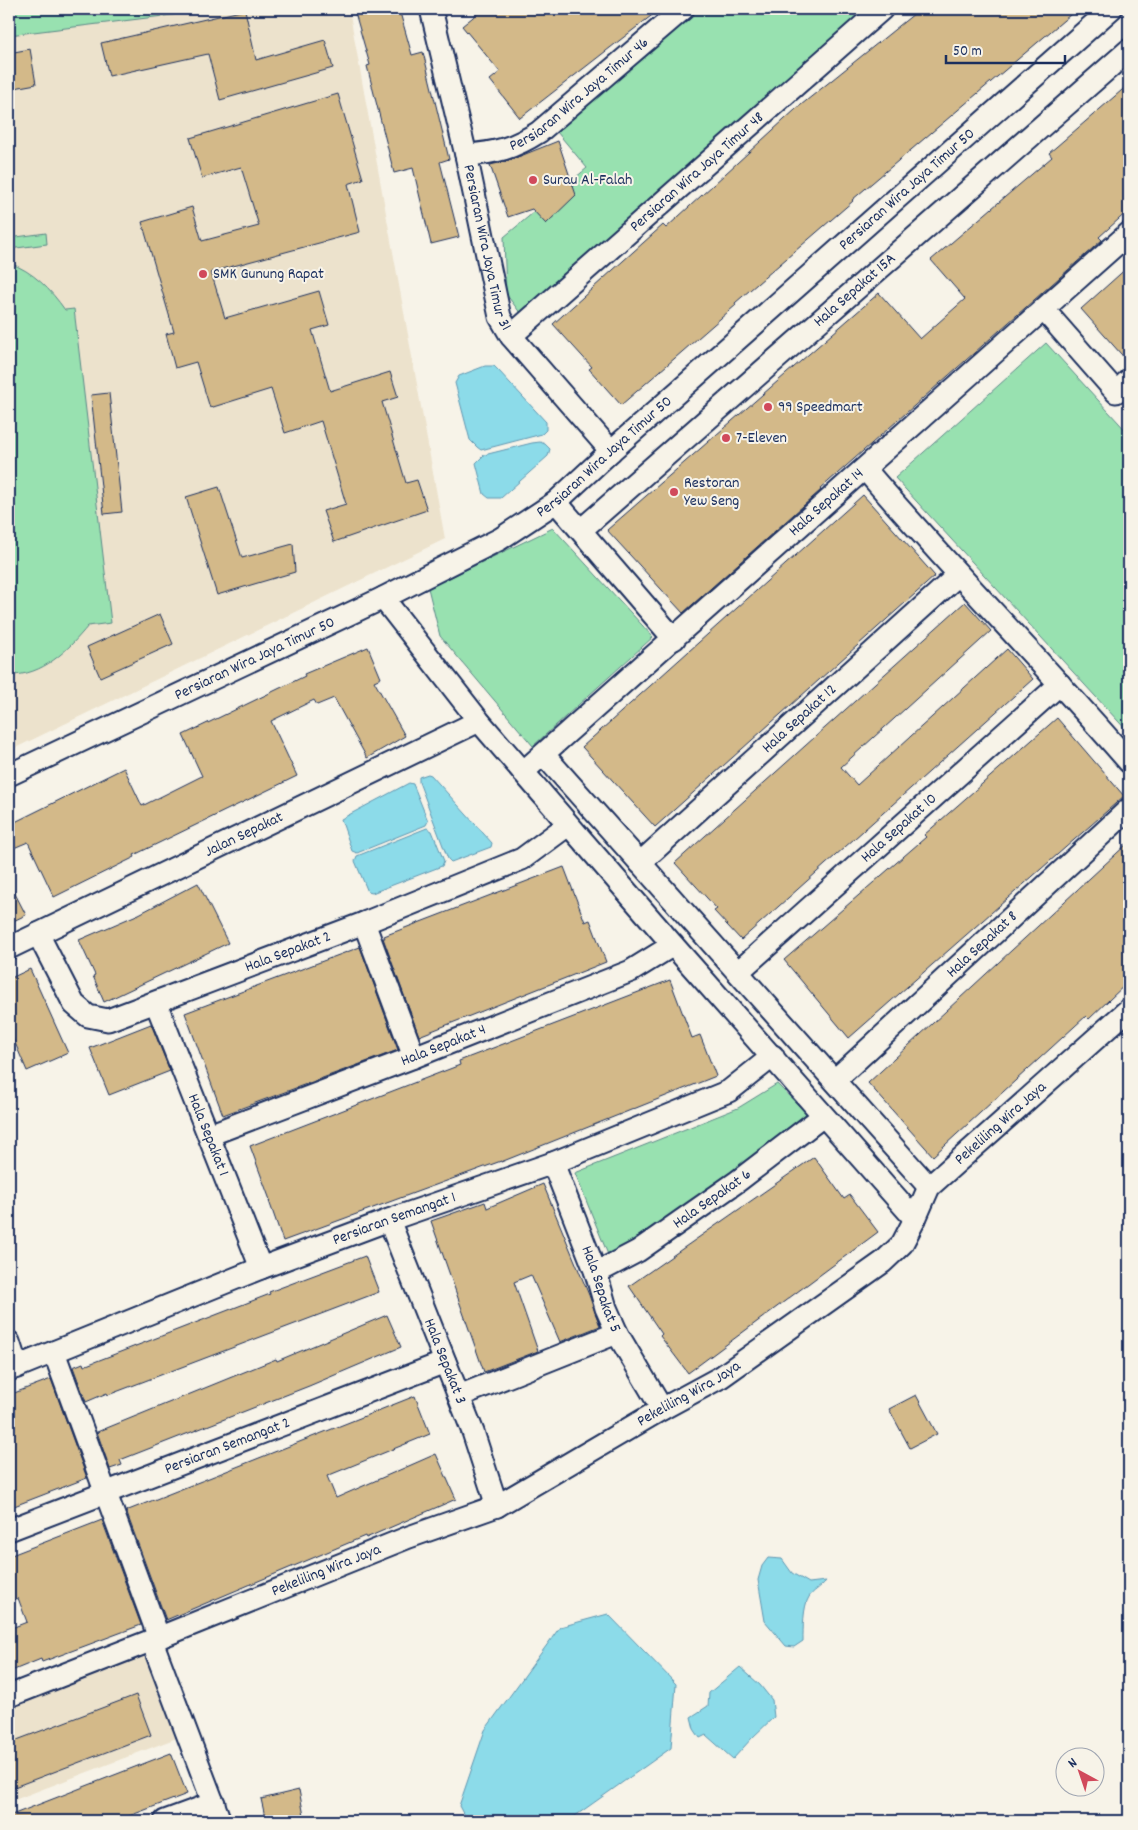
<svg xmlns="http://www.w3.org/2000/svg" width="1138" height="1830" font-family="Dekko,sans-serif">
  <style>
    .built { fill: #ece2cc }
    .green { fill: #98e1b0; stroke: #5a8887 }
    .water { fill: #8cdbe9; stroke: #5f96b1 }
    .building { fill: #d3b989; stroke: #1b2f5e }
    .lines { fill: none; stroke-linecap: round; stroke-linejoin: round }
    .minor-casing { stroke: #1b2f5e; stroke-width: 25 }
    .minor { stroke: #f7f3e8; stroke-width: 21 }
    .poi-dot { fill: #d1495b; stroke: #f7f3e8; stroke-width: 2 }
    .labels { text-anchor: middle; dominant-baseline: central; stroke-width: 4; stroke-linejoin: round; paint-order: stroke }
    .street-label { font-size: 16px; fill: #1b2f5e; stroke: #f7f3e8 }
    .poi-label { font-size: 16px; fill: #1b2f5e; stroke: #f7f3e8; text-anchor: start }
  </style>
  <rect width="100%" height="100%" fill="#f7f3e8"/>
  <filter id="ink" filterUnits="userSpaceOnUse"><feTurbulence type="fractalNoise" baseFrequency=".02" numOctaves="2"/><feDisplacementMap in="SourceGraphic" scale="10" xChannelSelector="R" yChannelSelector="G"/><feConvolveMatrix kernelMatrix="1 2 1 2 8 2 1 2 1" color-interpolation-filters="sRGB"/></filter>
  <g filter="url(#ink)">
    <g class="built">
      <polygon points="9,9 349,9 445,539 9,751"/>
      <polygon points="151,1653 182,1736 9,1802 9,1707"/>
    </g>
    <g class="green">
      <polygon points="9,9 212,9 212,10 9,35"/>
      <polygon points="694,9 866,9 521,314 506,294 504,237 587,168 552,126"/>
      <polygon points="46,233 47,244 9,249 9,238"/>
      <path d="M 9,263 C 33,271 51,290 65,310 L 74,309 L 111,623 L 88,626 C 68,650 43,676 9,675 Z"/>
      <polygon points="1046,343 1129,434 1129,733 895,478"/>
      <polygon points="553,528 653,637 533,746 440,636 428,588"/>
      <polygon points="777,1084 810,1117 611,1262 575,1173 738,1108"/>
    </g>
    <g class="water">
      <polygon points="485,366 494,366 499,371 546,422 546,430 542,434 481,450 477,447 470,440 455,383 459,376"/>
      <polygon points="540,442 545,444 550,449 548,456 501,498 489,498 484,494 476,463 484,455 532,443"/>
      <polygon points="428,774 431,775 492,843 491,847 451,862 448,859 419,782 419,777"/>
      <polygon points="409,783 413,784 428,821 426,825 357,853 352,851 341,819"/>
      <polygon points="427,828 432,831 444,861 442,866 372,893 368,892 355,861 357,856"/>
      <path d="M 768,1558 L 782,1559 L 792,1573 L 809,1583 L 826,1581 C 821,1587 812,1592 809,1597 C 803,1606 803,1630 803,1641 L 794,1647 L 786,1646 L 765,1621 L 758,1580 L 762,1566 Z"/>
      <polygon points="608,1614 676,1684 671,1748 568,1821 467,1821 459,1806 485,1730 560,1627"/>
      <polygon points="740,1667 760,1685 772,1700 774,1717 752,1738 733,1759 706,1735 700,1738 694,1729 691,1717 708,1706 709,1693"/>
    </g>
    <g class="building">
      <polygon points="354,9 399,9 412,55 423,52 449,159 440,162 459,237 431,244 413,168 394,173 367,66 370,65"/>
      <polygon points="483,9 660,9 520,118 490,80 500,72 462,26"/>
      <polygon points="920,9 1077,9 852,200 853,201 735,303 736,305 621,405 589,369 592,367 553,324 663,225 666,228 796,109"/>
      <polygon points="245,10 256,60 325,40 333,68 220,100 208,54 109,76 101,43"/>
      <polygon points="30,49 36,84 9,89 9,53"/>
      <polygon points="1129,84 1129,210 1099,237 1102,240 820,489 821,490 683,613 607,530 879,293 920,339 965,299 931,260 1052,157 1049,153"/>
      <polygon points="338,94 363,179 348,184 360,232 211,272 225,318 319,291 329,325 312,330 330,391 390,372 398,397 382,402 406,483 417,480 427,510 334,542 323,511 346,504 321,421 285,433 271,389 210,408 196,362 175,368 166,334 174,332 142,222 192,207 202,241 259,226 241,167 202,178 190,138"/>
      <polygon points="558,141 576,195 546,224 532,209 508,217 490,165 508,161"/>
      <polygon points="1129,266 1129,363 1081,309"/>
      <polygon points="109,393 122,512 104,514 91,395"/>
      <polygon points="219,487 242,558 293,544 295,572 217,595 186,497"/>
      <polygon points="863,495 935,576 655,827 582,747"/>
      <polygon points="965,602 991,631 841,767 857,785 1007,649 1033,679 741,940 714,911 717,909 675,863"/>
      <polygon points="160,614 173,644 100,677 87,647"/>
      <polygon points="368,647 381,678 374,681 405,736 367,758 334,698 317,705 314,700 271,721 297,776 134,855 135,857 54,897 28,842 9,850 9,825 124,768 142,806 202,776 183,735 305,676 304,674"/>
      <polygon points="1057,718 1124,796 849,1038 784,960 926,837 924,835"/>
      <polygon points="1129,842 1129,981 1089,1019 1086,1016 933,1156 868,1083"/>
      <polygon points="564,867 585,922 590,920 606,962 419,1036 383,938 385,938 384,936"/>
      <polygon points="9,882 26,915 9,923"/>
      <polygon points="198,883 228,943 104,1002 93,976 95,975 79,940 139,914"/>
      <polygon points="360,947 398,1050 223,1115 185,1013"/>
      <polygon points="30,969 68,1053 27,1071 9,1029 9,979"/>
      <polygon points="670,980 692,1038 700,1035 716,1076 501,1162 501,1161 283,1241 269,1201 270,1200 250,1146 460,1065 459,1061"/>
      <polygon points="151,1024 170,1071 109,1095 90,1048"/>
      <polygon points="814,1157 844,1199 850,1195 878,1232 688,1373 660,1336 662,1334 629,1286"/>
      <polygon points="543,1184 589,1295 600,1326 560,1342 531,1275 514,1282 538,1351 484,1372 431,1221 485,1202 487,1208"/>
      <polygon points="365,1256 379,1292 108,1395 107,1393 86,1402 73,1367 83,1363 84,1366 270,1294 269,1292"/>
      <polygon points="387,1315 401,1347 309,1386 120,1460 122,1465 110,1469 97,1432 276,1359 277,1361"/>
      <polygon points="51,1379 87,1478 9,1508 9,1395"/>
      <polygon points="916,1395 937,1434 910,1448 889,1409"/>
      <polygon points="415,1396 430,1434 327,1476 336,1498 436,1454 456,1499 366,1538 365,1536 166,1620 126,1511"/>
      <polygon points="102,1520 141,1625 42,1662 41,1659 9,1672 9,1629 27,1622 18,1598 9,1602 9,1556"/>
      <polygon points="136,1695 151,1735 9,1789 9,1743"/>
      <polygon points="171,1753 187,1794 116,1821 9,1821 9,1816"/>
      <polygon points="299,1790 305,1821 266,1821 261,1799"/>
    </g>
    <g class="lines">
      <g class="minor-casing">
        <g id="minor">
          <path id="s1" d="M 431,9 L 466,155 L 500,317 L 511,336 L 611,451"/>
          <path id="s2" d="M 466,155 C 496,153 514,148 539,132 L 683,9"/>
          <polyline points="1044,310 1116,392 1129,380"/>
          <path id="s3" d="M 511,336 L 882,9"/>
          <path d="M 865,469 C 950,569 1043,662 1129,762"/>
          <polyline points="556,502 674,639"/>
          <path id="s4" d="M 581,530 L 1129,50"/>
          <polyline points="383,598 479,721 673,945 915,1219"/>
          <polyline points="544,755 929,1187"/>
          <path id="s5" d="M 523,772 L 1129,233"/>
          <path id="s6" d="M 9,775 L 383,598 L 500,539 L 556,502 L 611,451 L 1111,9"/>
          <path id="s7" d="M 640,863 L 958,575"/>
          <polyline points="364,923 414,1057"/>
          <path id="s8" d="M 38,934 L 74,1004 L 88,1016 L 108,1020 L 364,923 L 522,859 L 568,825"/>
          <path id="s9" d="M 9,948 L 479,721"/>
          <path id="s10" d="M 738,972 L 1060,684"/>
          <path id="s11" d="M 156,1003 L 261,1268"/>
          <path id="s12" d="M 835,1080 L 1129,809"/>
          <path id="s13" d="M 209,1135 L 414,1057 L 631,971 L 673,945"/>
          <path id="s14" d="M 553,1163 L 596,1273 L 606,1308 L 617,1333 L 662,1409"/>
          <path id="s15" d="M 389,1220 L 473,1432 L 497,1506"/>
          <path id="s16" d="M 596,1273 L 638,1251 L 738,1181 L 823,1116"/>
          <polyline points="9,1342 17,1367"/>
          <polyline points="54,1352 159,1638"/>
          <path id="s17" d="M 9,1370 L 261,1268 L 389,1220 L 553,1163 L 729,1091 L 773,1056"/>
          <polyline points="459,1396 617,1333"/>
          <path id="s18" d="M 9,1530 L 445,1362"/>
          <polyline points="152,1641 220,1821"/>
          <path id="s19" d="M 9,1696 L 173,1632 L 409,1537 L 497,1506 L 662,1409 L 721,1377 L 883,1262 L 902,1244 L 915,1219 L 929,1187 L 1129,1009"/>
          <polyline points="165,1821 214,1803"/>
        </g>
      </g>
      <use href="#minor" class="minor"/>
    </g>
  </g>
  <g class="poi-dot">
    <circle cx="533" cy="180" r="5"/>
    <circle cx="203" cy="274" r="5"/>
    <circle cx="768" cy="407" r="5"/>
    <circle cx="726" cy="438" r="5"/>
    <circle cx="674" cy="492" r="5"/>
  </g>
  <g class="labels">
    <g class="street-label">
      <text stroke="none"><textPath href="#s2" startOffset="132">Persiaran Wira Jaya Timur 46</textPath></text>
      <text stroke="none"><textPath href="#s3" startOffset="248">Persiaran Wira Jaya Timur 48</textPath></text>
      <text stroke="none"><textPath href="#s6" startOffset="1082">Persiaran Wira Jaya Timur 50</textPath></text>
      <text stroke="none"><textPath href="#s1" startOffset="245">Persiaran Wira Jaya Timur 31</textPath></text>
      <text stroke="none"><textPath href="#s4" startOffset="364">Hala Sepakat 15A</textPath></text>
      <text stroke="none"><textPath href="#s6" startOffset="678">Persiaran Wira Jaya Timur 50</textPath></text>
      <text stroke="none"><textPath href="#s5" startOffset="406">Hala Sepakat 14</textPath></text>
      <text stroke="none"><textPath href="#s6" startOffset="272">Persiaran Wira Jaya Timur 50</textPath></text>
      <text stroke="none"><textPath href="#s7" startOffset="215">Hala Sepakat 12</textPath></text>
      <text stroke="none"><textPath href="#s10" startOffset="216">Hala Sepakat 10</textPath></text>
      <text stroke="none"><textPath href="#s9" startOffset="261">Jalan Sepakat</textPath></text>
      <text stroke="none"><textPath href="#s12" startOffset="200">Hala Sepakat 8</textPath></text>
      <text stroke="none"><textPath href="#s8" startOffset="310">Hala Sepakat 2</textPath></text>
      <text stroke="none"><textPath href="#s13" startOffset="251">Hala Sepakat 4</textPath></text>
      <text stroke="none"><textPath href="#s19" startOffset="1166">Pekeliling Wira Jaya</textPath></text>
      <text stroke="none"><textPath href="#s11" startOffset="142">Hala Sepakat 1</textPath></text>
      <text stroke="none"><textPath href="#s16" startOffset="138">Hala Sepakat 6</textPath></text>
      <text stroke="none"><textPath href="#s17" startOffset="414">Persiaran Semangat 1</textPath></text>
      <text stroke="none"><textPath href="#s14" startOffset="135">Hala Sepakat 5</textPath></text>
      <text stroke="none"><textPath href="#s15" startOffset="152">Hala Sepakat 3</textPath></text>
      <text stroke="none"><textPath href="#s19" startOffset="746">Pekeliling Wira Jaya</textPath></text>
      <text stroke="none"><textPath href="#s18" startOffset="234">Persiaran Semangat 2</textPath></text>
      <text stroke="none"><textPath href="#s19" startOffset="341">Pekeliling Wira Jaya</textPath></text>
    </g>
    <g class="poi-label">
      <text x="543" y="180">Surau Al-Falah</text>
      <text x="213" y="274">SMK Gunung Rapat</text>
      <text x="778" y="407">99 Speedmart</text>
      <text x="736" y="438">7-Eleven</text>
      <text x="684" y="483">Restoran<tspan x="684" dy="18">Yew Seng</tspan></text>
    </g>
  </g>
  <rect width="1138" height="1830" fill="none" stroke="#f7f3e8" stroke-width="30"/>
  <rect x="15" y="15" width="1108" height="1800" fill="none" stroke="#1b2f5e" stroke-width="2" filter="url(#ink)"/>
  <g transform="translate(1080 1772) rotate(320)"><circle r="24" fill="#f7f3e8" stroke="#9fa5b1"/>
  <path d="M0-4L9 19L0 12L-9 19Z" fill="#d1495b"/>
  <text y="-8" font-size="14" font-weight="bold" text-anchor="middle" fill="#1b2f5e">N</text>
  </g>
  <path d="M946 55v8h119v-8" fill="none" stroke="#1b2f5e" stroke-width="2.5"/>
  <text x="953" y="55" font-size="15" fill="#1b2f5e" stroke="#f7f3e8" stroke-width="4" paint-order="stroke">50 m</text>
</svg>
